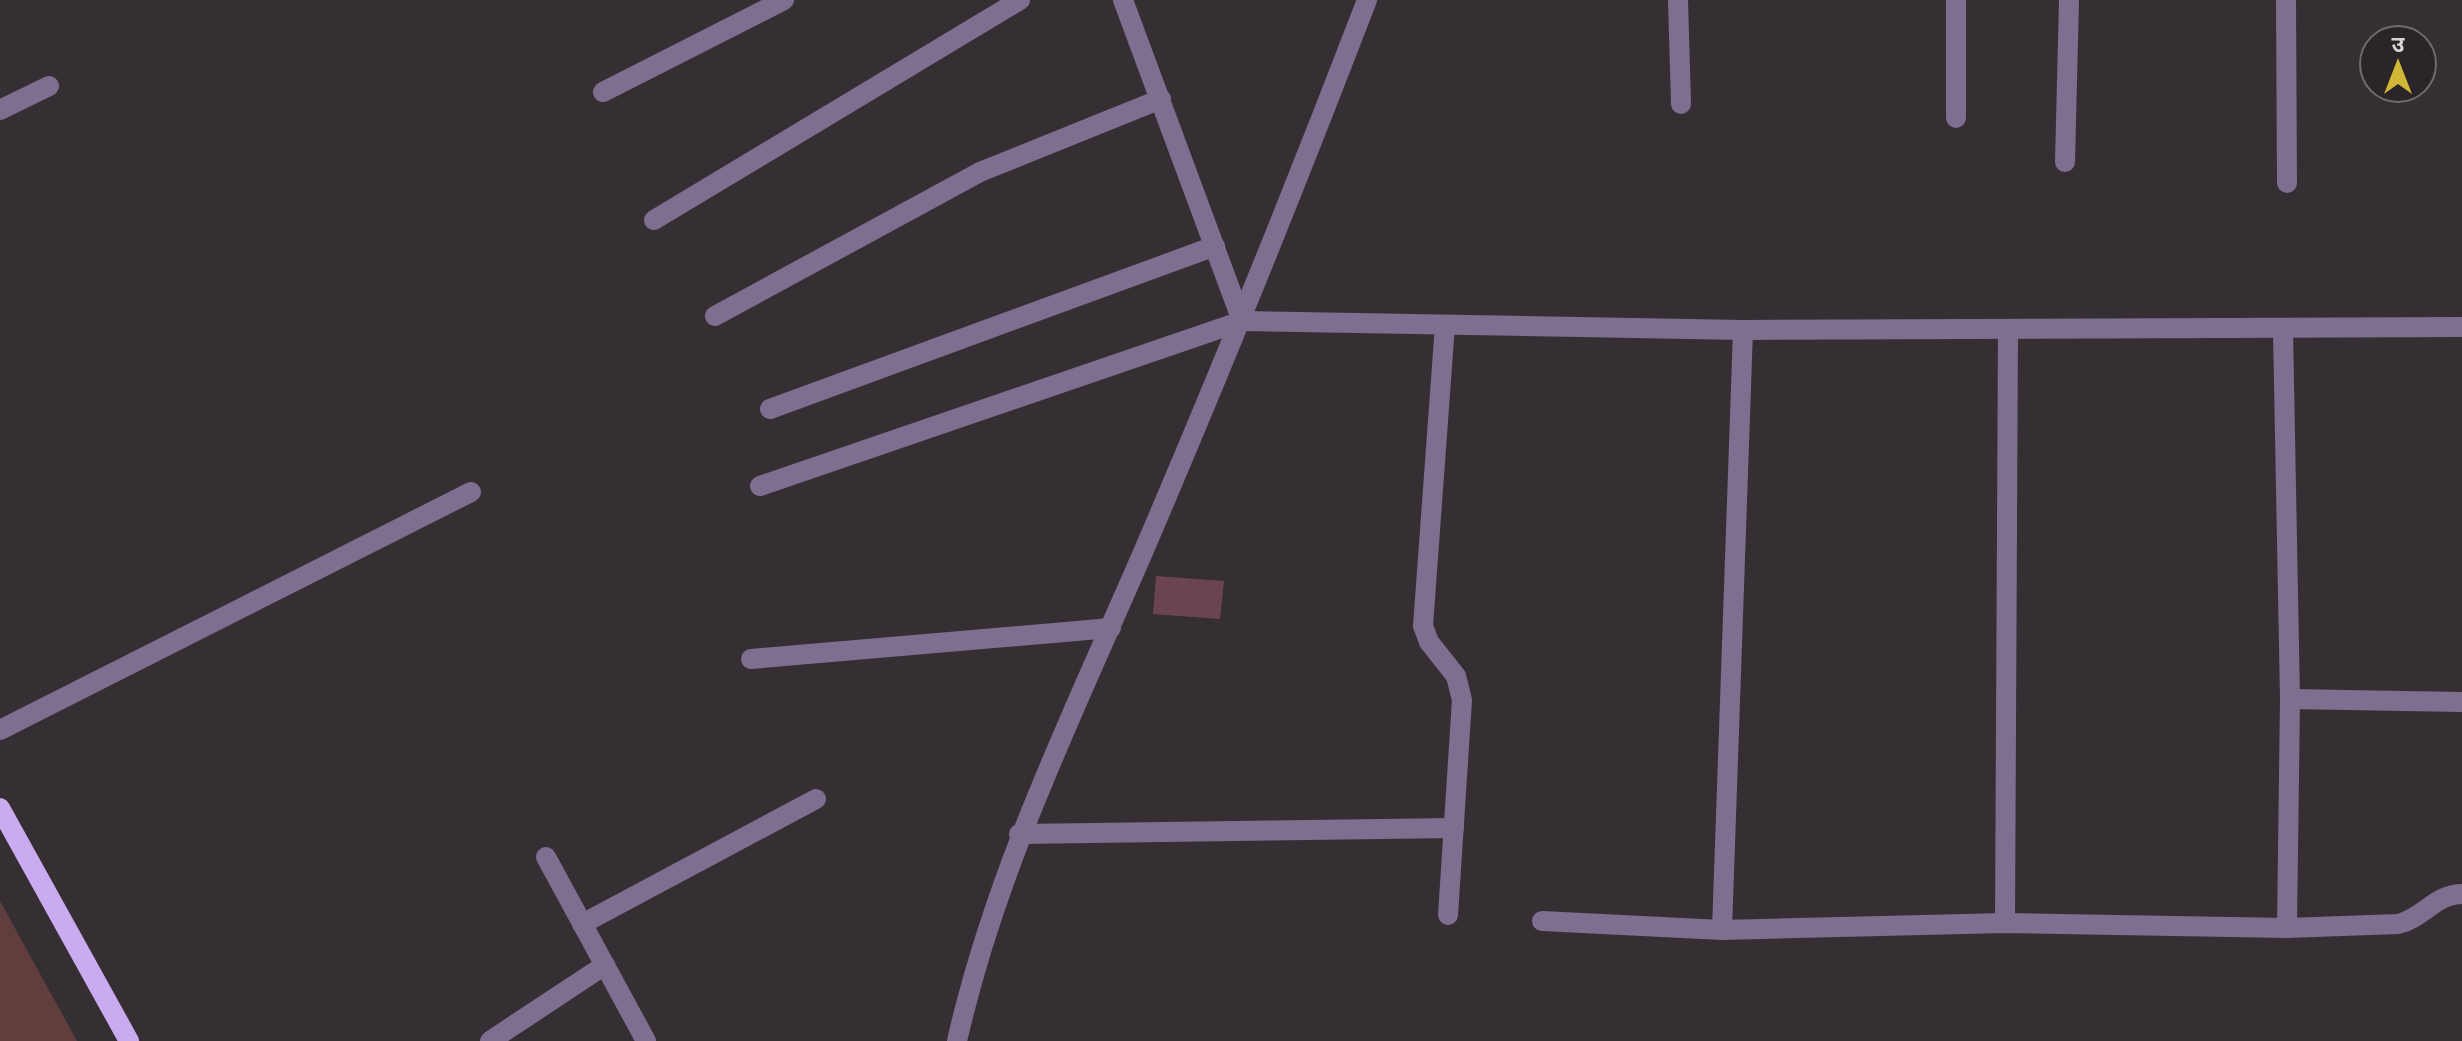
<svg xmlns="http://www.w3.org/2000/svg" width="2462" height="1041" font-family="Spectral,'Noto Sans Devanagari',serif">
  <style>
    .green { fill: #5f3e3d }
    .building { fill: #6b4452 }
    .lines { fill: none; stroke-linecap: round; stroke-linejoin: round }
    .minor { stroke: #7e6f90; stroke-width: 20 }
    .major { stroke: #cbabef; stroke-width: 20 }
  </style>
  <rect width="100%" height="100%" fill="#352f34"/>
  <polygon class="green" points="0,901 77,1041 0,1041"/>
  <polygon class="building" points="1156,576 1224,581 1220,619 1153,614"/>
  <g class="lines">
    <g class="minor">
      <polyline points="1123,0 1242,321 1743,330 2462,327"/>
      <polyline points="1678,0 1681,104"/>
      <polyline points="1956,0 1956,118"/>
      <polyline points="2286,0 2287,183"/>
      <polyline points="603,92 784,0"/>
      <polyline points="0,110 49,86"/>
      <polyline points="2065,162 2069,0"/>
      <polyline points="654,220 1020,0"/>
      <polyline points="715,316 980,172 1161,99"/>
      <polyline points="1445,325 1423,626 1429,642 1456,676 1462,700 1448,915"/>
      <polyline points="2283,330 2290,699 2287,928"/>
      <polyline points="770,409 1215,246"/>
      <polyline points="760,486 1242,321"/>
      <polyline points="751,659 1111,628"/>
      <polyline points="2290,699 2462,702"/>
      <polyline points="0,730 471,492"/>
      <polyline points="1019,834 1454,828"/>
      <polyline points="546,857 646,1041"/>
      <path d="M 1542,921 L 1722,930 L 2005,923 L 2287,928 L 2398,924 C 2424,918 2435,894 2462,894"/>
      <polyline points="2005,923 2008,330"/>
      <polyline points="582,924 816,799"/>
      <polyline points="1722,930 1743,330"/>
      <polyline points="490,1041 605,965"/>
      <path d="M 957,1041 C 996,869 1074,712 1144,550 C 1222,368 1296,185 1367,0"/>
    </g>
    <polyline class="major" points="0,808 129,1041"/>
  </g>
  <g transform="translate(2398 64)"><circle r="38" fill="#2b252a" stroke="#706b6f" stroke-width="2"/>
  <path d="M0-6L14 30L0 20L-14 30Z" fill="#d0b736"/>
  <text y="-12" font-size="22" font-weight="bold" text-anchor="middle" fill="#d7d3d6">उ</text>
  </g>
</svg>
